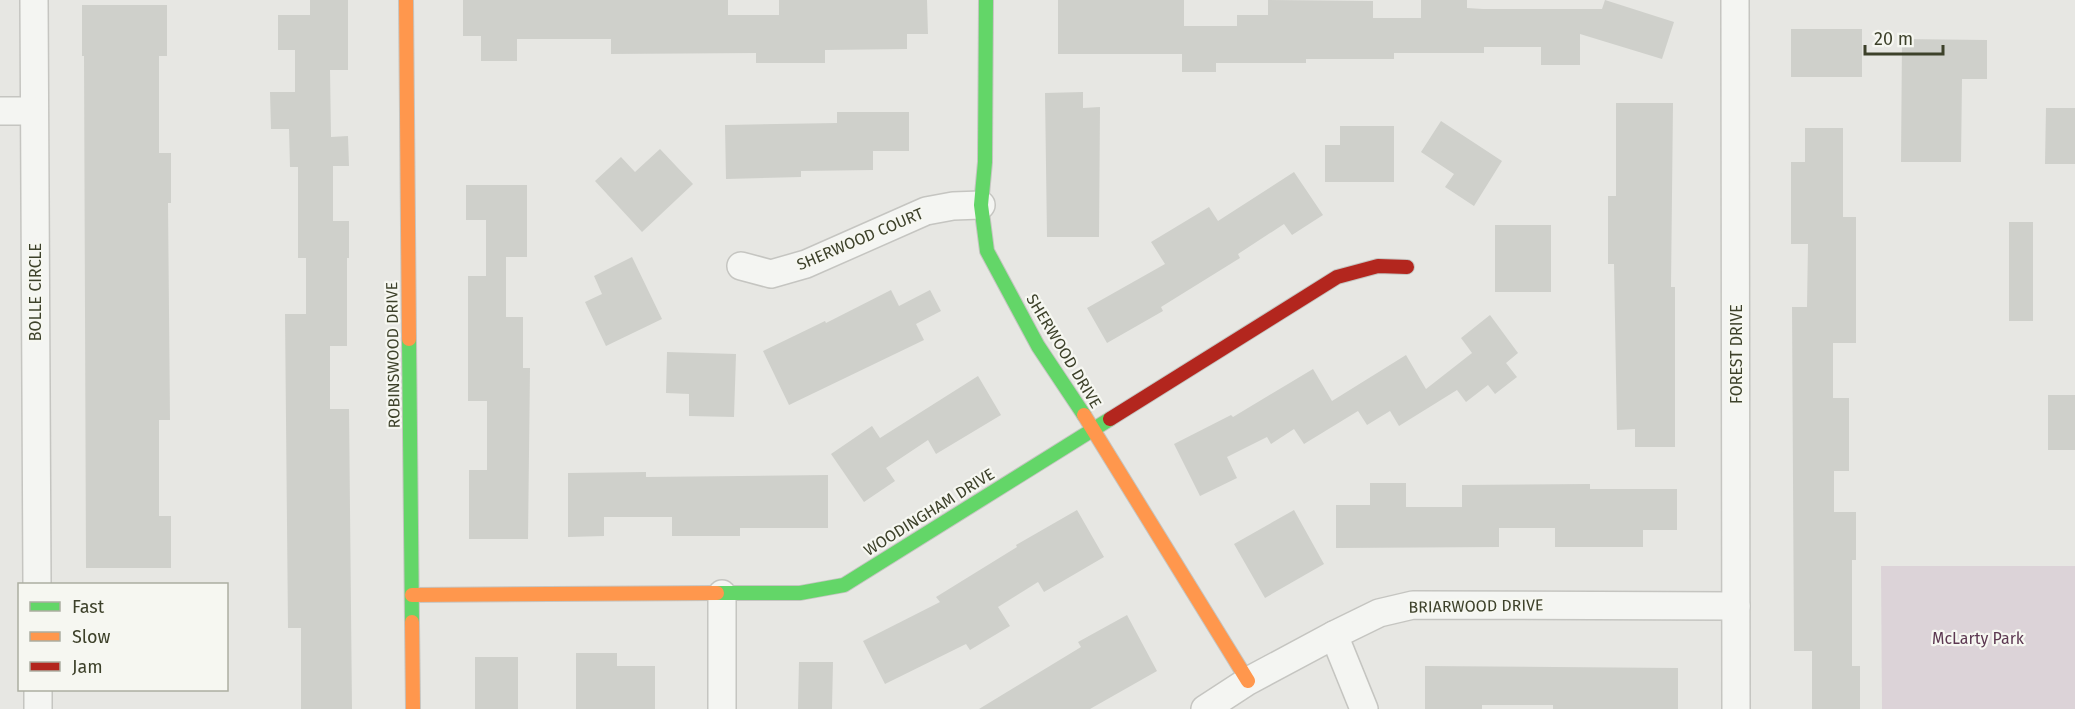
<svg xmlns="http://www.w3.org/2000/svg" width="2075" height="709" font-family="'Fira Sans',sans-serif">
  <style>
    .green { fill: #dcd3d8 }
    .building { fill: #cfd0cb }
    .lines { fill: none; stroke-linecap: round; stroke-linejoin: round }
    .street-casing { stroke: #c5c5c1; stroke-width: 30 }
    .fast-casing { stroke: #c5c5c1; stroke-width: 16 }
    .slow-casing { stroke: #c5c5c1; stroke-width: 16 }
    .jam-casing { stroke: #c5c5c1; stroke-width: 16 }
    .street { stroke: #f4f5f2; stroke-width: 27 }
    .fast { stroke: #63d668; stroke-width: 14 }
    .slow { stroke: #ff974d; stroke-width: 14 }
    .jam { stroke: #b3261e; stroke-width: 14 }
    .labels { text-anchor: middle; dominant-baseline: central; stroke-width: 4.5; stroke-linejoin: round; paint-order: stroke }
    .street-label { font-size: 16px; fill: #3d412a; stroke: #f6f7f1 }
    .park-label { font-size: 16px; fill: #5c3851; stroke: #f6f7f1 }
  </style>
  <rect width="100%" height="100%" fill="#e7e7e3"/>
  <polygon class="green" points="1881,566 2075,566 2075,709 1882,709"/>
  <g class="building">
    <polygon points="310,0 348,0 348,70 330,70 331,137 348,136 349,166 333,166 333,221 349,221 349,258 347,258 347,346 330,346 330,409 349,409 352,709 301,709 301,628 288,628 285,314 306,314 306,258 298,258 298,167 290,167 289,129 271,129 270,92 295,92 295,50 278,50 278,15 310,15"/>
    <polygon points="463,0 728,0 728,15 779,15 779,0 927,0 928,34 907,34 907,49 825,50 825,63 756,63 756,53 611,54 611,39 517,39 517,61 481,61 481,36 463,36"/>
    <polygon points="1058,0 1184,0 1184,26 1237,26 1237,15 1268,15 1268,0 1373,1 1373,18 1421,18 1421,0 1467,0 1467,8 1483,9 1602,9 1605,0 1674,22 1662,59 1580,34 1580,65 1541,65 1541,47 1484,47 1484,53 1394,53 1394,59 1306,59 1306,63 1216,63 1216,72 1182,72 1182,54 1058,54"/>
    <polygon points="82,5 167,5 167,56 159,56 159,153 171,153 171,203 168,203 170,420 159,420 159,516 171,516 171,568 86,568 84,56 82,56"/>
    <rect x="1791" y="29" width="71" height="48"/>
    <polygon points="1902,39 1987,40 1987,79 1962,79 1961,162 1901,162"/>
    <polygon points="1083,92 1083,108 1100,107 1099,237 1047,237 1045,93"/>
    <polygon points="1616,103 1673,103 1671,287 1675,287 1675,447 1635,447 1635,429 1617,430 1614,264 1608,264 1608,196 1616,196"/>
    <polygon points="2046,108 2075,108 2075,164 2045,164"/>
    <polygon points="837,112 909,112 909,151 873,151 873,170 801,171 801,177 726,179 725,125 837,123"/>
    <polygon points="1441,121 1502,161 1474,206 1445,187 1454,174 1421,152"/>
    <polygon points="1340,126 1394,126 1394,182 1325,182 1325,145 1340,145"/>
    <polygon points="1805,128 1843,128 1843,217 1856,217 1856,343 1833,343 1833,398 1849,398 1849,471 1834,471 1834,512 1856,512 1856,560 1852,560 1852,666 1860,666 1860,709 1812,709 1812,651 1794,651 1792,307 1807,307 1808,244 1791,244 1791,162 1805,162"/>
    <polygon points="660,149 693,184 642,232 595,181 621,157 635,172"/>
    <polygon points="1294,172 1323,215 1292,235 1284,224 1238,254 1240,258 1161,307 1163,311 1107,343 1087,308 1165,264 1151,242 1209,207 1218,221"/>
    <polygon points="466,185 527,185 527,257 506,257 506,317 523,317 523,368 530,368 528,539 469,539 469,470 487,470 487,401 468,401 468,276 486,276 486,220 466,220"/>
    <rect x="2009" y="222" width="24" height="99"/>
    <rect x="1495" y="225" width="56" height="67"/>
    <polygon points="632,257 662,319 606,346 585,302 602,294 594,276"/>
    <polygon points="891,290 899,306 930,290 941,311 916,324 924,340 789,405 763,351 825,321 826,323"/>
    <polygon points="1490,315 1518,353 1506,363 1517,377 1495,394 1488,385 1466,402 1457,390 1399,426 1390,411 1367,425 1358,411 1304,444 1294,429 1271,444 1267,437 1227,457 1237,478 1200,496 1174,444 1231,415 1233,417 1313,369 1332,401 1406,355 1426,389 1472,353 1461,338"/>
    <polygon points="667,352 736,354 734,417 689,416 689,394 666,393"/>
    <polygon points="978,376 1001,415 936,454 928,440 886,468 895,481 864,502 831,454 872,426 880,438"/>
    <rect x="2048" y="395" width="27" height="55"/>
    <polygon points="646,472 646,477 828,475 828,528 740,528 740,536 672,536 672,517 604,517 604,536 568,537 568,473"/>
    <polygon points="1370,483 1406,483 1406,507 1462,507 1462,485 1590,484 1590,489 1677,489 1677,530 1643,530 1643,547 1555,547 1555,528 1499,528 1499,547 1336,548 1336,505 1370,505"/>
    <polygon points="1077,510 1104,557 1044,592 1038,582 998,607 1010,626 970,650 966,644 885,684 863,641 940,602 936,597 1017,547 1016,545"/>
    <polygon points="1294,510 1324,564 1265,598 1234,544"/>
    <polygon points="1127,615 1157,671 1090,709 979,709 1081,647 1078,642"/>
    <polygon points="576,653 617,653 617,666 655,666 655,709 576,709"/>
    <rect x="475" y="657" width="43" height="52"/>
    <polygon points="799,662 833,662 832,709 798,709"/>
    <polygon points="1425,666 1678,668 1678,709 1553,709 1553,705 1482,705 1482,709 1425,709"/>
  </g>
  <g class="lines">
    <g class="street-casing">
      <g id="street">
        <polyline points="34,0 37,584"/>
        <polyline points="1735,0 1736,709"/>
        <polyline points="0,111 34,111"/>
        <polyline points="741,266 771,274 806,264 926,211 953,206 981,205"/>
        <polyline points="722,594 722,709"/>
        <polyline points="1334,635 1364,709"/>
        <polyline points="38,690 38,709"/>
        <polyline points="1205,709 1248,681 1334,635 1379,613 1413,605 1736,606"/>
      </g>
    </g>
    <g class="fast-casing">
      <g id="fast">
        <polyline points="986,0 985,162 981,205 987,251 1038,346 1084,415"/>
        <polyline points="409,339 412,622"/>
        <polyline points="717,593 800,593 844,585 1110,419"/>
      </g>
    </g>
    <g class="slow-casing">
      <g id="slow">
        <polyline points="406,0 409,339"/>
        <polyline points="1084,415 1248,681"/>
        <polyline points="412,595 717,593"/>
        <polyline points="412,622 413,709"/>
      </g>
    </g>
    <g class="jam-casing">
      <polyline id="jam" points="1110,419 1337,277 1378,266 1407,267"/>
    </g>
    <use href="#street" class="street"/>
    <use href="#fast" class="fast"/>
    <use href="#slow" class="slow"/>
    <use href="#jam" class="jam"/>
  </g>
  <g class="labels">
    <g class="street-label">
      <text transform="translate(860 239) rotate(-23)">SHERWOOD COURT</text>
      <text transform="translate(35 292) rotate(-90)">BOLLE CIRCLE</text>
      <text transform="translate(1064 351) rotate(59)">SHERWOOD DRIVE</text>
      <text transform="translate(1736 354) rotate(-90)">FOREST DRIVE</text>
      <text transform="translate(393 355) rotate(-91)">ROBINSWOOD DRIVE</text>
      <text transform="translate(929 512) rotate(-32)">WOODINGHAM DRIVE</text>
      <text transform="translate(1476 606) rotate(-1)">BRIARWOOD DRIVE</text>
    </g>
    <g class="park-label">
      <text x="1978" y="638">McLarty Park</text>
    </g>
  </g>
  <rect x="18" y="583" width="210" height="108" fill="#f6f7f1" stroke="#acaea1" stroke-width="1.5"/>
  <rect x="30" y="602" width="30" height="9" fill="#63d668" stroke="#acaea1" stroke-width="1.5"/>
  <text x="72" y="613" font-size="18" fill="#3d412a">Fast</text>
  <rect x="30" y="632" width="30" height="9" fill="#ff974d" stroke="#acaea1" stroke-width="1.5"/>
  <text x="72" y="643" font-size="18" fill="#3d412a">Slow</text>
  <rect x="30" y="662" width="30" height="9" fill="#b3261e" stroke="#acaea1" stroke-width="1.5"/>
  <text x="72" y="673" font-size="18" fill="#3d412a">Jam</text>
  <path d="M1865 45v9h78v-9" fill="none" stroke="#3d412a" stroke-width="3"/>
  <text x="1874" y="45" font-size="18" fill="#3d412a" stroke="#f6f7f1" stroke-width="4.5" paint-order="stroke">20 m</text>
</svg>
